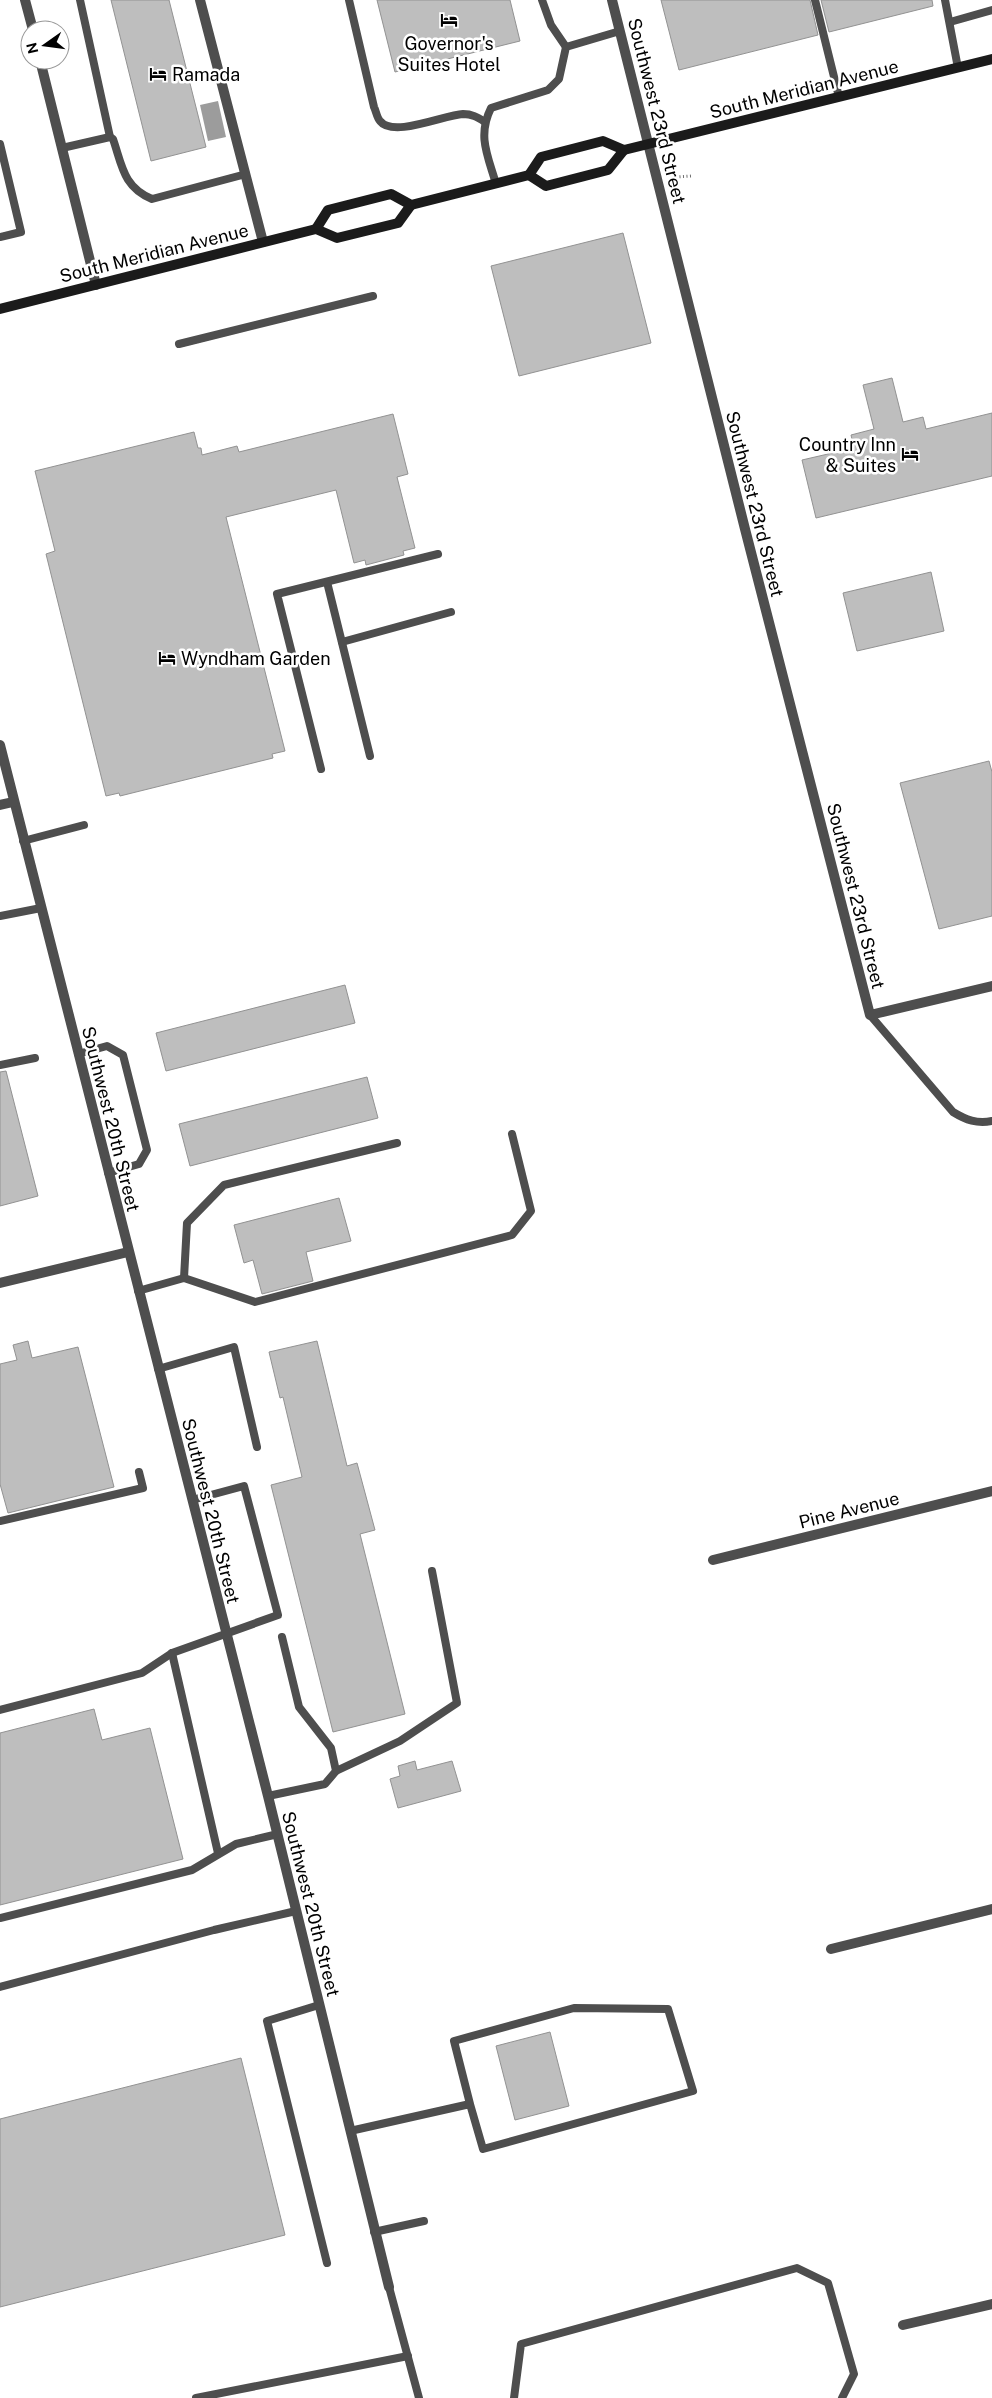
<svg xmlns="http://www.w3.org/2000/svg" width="992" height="2398" font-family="'Public Sans',sans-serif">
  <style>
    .water { fill: #9c9c9c }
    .building { fill: #bebebe; stroke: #929292 }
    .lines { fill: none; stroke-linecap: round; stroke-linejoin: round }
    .path { stroke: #707070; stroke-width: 3; stroke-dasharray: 1 2.5; stroke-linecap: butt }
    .lane { stroke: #4e4e4e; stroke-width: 8 }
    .street { stroke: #4e4e4e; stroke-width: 10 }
    .secondary { stroke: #1b1b1b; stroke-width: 10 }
    .labels { text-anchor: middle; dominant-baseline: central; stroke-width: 5; stroke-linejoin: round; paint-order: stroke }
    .poi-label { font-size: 18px; fill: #000; stroke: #fff; text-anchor: start }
    .street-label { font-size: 18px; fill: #000; stroke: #fff }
  </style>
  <rect width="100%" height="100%" fill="#fff"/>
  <polygon class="water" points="218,101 226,137 208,141 200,105"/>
  <g class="building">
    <polygon points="111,0 169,0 206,147 151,161"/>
    <polygon points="377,0 510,0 520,41 395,72"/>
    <polygon points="661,0 810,0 818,35 679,70"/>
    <polygon points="821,0 932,0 933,6 829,32"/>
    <polygon points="623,233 651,343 519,376 491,266"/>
    <polygon points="892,378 903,422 923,417 926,429 992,413 992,476 816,518 802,460 854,448 851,435 874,429 863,385"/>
    <polygon points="393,414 408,474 397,477 415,548 403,551 404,555 366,565 365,560 354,563 336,490 226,517 285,751 272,754 273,758 120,796 119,793 106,796 46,554 55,551 35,471 194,432 198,448 201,448 202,455 237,446 239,452"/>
    <polygon points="931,572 944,631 857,651 843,593"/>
    <polygon points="989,761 992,772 992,916 939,929 900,783"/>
    <polygon points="345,985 355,1023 166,1071 156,1033"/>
    <polygon points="6,1071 38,1196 0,1206 0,1072"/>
    <polygon points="367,1077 378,1118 190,1166 179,1124"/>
    <polygon points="339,1198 351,1241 306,1252 313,1281 262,1294 253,1260 244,1263 234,1225"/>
    <polygon points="28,1341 32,1358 78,1347 114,1487 8,1513 0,1484 0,1364 17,1360 13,1345"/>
    <polygon points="317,1341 347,1466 357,1463 375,1530 360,1534 405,1714 333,1732 271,1485 302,1477 283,1397 280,1398 269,1352"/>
    <polygon points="94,1709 102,1740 150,1728 183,1859 0,1905 0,1733"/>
    <polygon points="415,1761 417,1770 452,1761 461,1791 398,1808 390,1779 400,1776 398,1766"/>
    <polygon points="550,2032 569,2106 515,2120 496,2046"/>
    <polygon points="241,2058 285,2235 0,2307 0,2119"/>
  </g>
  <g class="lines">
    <polyline class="path" points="676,177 692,176"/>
    <g class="lane">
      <polyline points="80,0 110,137"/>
      <path d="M 349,0 L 374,107 C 376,111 377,118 380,121 C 393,138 444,115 463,114 C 472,114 477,117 485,122"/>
      <polyline points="542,0 551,25 566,47"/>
      <polyline points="815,0 839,97"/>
      <polyline points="945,0 958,68"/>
      <polyline points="950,22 992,10"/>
      <polyline points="0,144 21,232 0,237"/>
      <path d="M 62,148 L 110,137 L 113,139 C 122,165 123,187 152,199 L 246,174"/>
      <path d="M 496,184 C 488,156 477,136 491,108 L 548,90 L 559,79 L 566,47 L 620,31"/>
      <polyline points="179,344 373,296"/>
      <polyline points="327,582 370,756"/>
      <polyline points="342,642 451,612"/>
      <polyline points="321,769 277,594 438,554"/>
      <polyline points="23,841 84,825"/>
      <polyline points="0,916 41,908"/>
      <path d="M 870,1015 L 953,1112 C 966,1120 977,1124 992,1121"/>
      <polyline points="78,1054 107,1046 123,1055 147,1150 139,1164 108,1173"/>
      <polyline points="0,1065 35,1058"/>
      <polyline points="184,1278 187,1223 224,1185 397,1143"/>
      <polyline points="138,1291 184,1278 255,1302 512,1235 531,1211 512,1134"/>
      <polyline points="158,1369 234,1347 257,1447"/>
      <polyline points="0,1521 143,1488 139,1472"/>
      <polyline points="172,1653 218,1853"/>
      <polyline points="0,1710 142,1673 172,1653 278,1615 244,1486 192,1500"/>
      <polyline points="336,1771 400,1741 457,1703 432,1571"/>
      <polyline points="268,1796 325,1784 336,1771 331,1748 299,1707 282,1637"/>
      <polyline points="0,1918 192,1870 236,1844 278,1834"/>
      <polyline points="0,1987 214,1930 296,1911"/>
      <polyline points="319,2005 267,2021 327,2263"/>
      <polyline points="350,2131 470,2104 483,2149 693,2091 668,2009 574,2008 454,2041 470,2104"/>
      <polyline points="374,2232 424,2221"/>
      <polyline points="389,2287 419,2398"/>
      <polyline points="196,2398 408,2356"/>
      <polyline points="514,2398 521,2344 797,2268 828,2283 854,2374 842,2398"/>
    </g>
    <g class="street">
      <polyline points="25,0 33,30"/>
      <polyline points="200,0 263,242"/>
      <polyline points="612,0 745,529 870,1015 992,986"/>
      <polyline points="40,60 96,285"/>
      <polyline points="0,745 268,1796 389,2287"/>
      <polyline points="0,805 13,802"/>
      <polyline points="0,1283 128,1252"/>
      <polyline points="713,1560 992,1491"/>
      <polyline points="831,1949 992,1909"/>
      <polyline points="903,2325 992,2304"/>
    </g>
    <g class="secondary">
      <polyline points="529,175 546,186 608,170 624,150"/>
      <polyline points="316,229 328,210 391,194 411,205 529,175 541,157 603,141 624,150 992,59"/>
      <polyline points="0,309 316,229 337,238 398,223 411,205"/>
    </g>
  </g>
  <defs>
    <g id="hotel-bare" transform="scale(1.35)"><path d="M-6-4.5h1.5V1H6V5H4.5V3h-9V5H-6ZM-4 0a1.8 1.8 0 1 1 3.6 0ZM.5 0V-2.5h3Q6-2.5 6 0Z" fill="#000" stroke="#fff" stroke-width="2.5" paint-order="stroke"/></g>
  </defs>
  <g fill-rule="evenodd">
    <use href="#hotel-bare" x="449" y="20"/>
    <use href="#hotel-bare" x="158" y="74"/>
    <use href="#hotel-bare" x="910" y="454"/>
    <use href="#hotel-bare" x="167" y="658"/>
  </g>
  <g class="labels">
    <g class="poi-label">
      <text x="449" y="43" text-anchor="middle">Governor's<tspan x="449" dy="21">Suites Hotel</tspan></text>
      <text x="172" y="74">Ramada</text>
      <text x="896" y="444" text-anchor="end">Country Inn<tspan x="896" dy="21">&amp; Suites</tspan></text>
      <text x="181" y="658">Wyndham Garden</text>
    </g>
    <g class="street-label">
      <text transform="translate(804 89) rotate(-14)">South Meridian Avenue</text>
      <text transform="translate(657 111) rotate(76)">Southwest 23rd Street</text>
      <text transform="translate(154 253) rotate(-14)">South Meridian Avenue</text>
      <text transform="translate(755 504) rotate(76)">Southwest 23rd Street</text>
      <text transform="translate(856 896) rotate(76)">Southwest 23rd Street</text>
      <text transform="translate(111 1119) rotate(76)">Southwest 20th Street</text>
      <text transform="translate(849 1510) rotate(-14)">Pine Avenue</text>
      <text transform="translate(211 1511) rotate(76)">Southwest 20th Street</text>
      <text transform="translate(311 1904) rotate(76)">Southwest 20th Street</text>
    </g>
  </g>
  <g transform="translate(45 45) rotate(256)"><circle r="24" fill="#ffffff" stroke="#999999"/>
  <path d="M0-4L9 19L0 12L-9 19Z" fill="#000000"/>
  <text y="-8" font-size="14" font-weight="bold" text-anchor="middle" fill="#000000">N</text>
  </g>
</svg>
